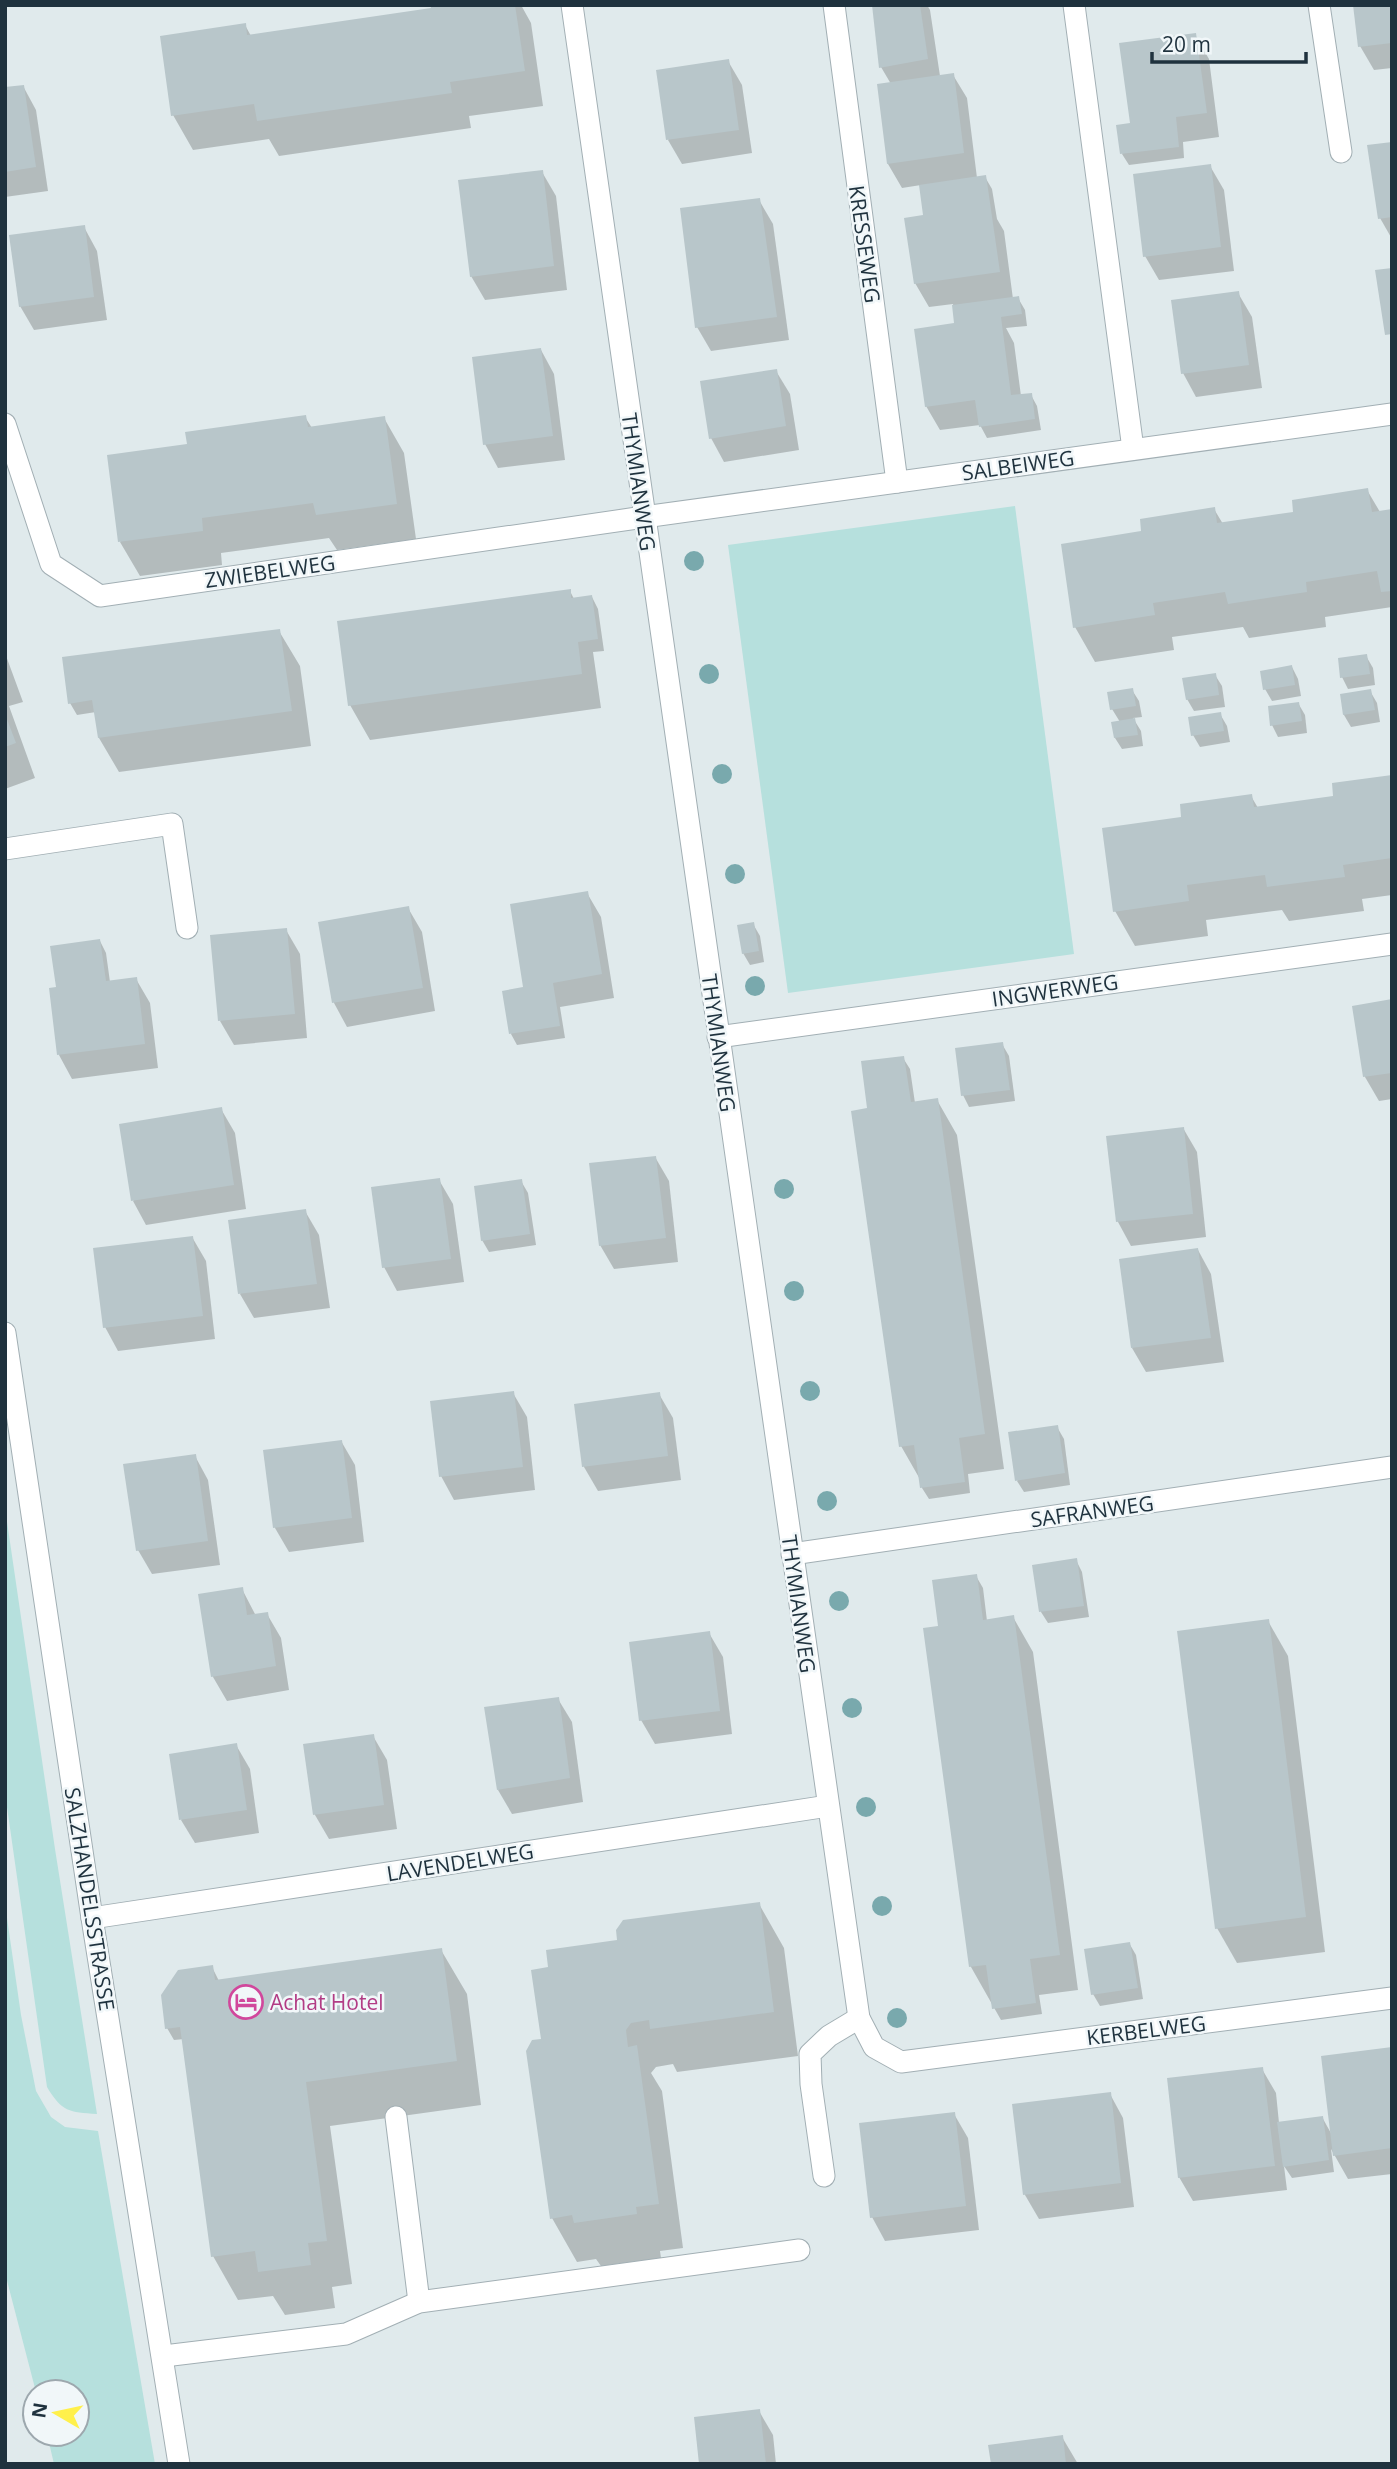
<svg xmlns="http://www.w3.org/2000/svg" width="1397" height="2469" font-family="'Open Sans',sans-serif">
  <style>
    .green { fill: #b6e0dd }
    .shadow { fill: #0003 }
    .building { fill: #b8c6ca }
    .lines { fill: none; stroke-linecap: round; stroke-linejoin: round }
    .minor-casing { stroke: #a2afb4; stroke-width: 23 }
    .minor { stroke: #fff; stroke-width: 21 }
    .tree { fill: #79a9ad }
    .labels { text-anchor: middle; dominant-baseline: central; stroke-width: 5; stroke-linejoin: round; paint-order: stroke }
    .street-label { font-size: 21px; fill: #1f323e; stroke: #f1f7f9 }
    .hotel-label { font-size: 21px; fill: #b23c85; stroke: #f1f7f9; text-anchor: start }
  </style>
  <rect width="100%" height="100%" fill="#e0eaec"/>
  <g class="green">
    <polygon points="1015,506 1074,954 788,993 728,545"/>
    <path d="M 5,1508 L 55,1849 L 97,2114 C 69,2112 62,2112 47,2087 L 5,1793 Z"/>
    <polygon points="5,1904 21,2015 36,2091 51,2117 65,2127 98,2131 155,2464 54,2464 47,2434 77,2434 77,2392 36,2392 5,2273"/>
  </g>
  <g class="shadow">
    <polygon points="432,5 521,5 531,23 543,106 469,116 471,128 279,156 269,139 193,150 173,115 245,25 251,36 433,10"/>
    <polygon points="873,5 927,5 930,10 940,76 953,75 967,98 977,178 985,177 992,189 997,219 1004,231 1013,299 1018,298 1025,310 1027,326 1006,328 1014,343 1021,396 1031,395 1037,406 1041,430 987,438 980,425 940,430 926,406 957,325 953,304 929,307 915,283 925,216 921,185 902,188 888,164 879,85 891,84 881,67"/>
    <polygon points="1392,5 1392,68 1374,70 1360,46"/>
    <polygon points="1195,35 1209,59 1219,137 1183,142 1184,158 1129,165 1122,154"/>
    <polygon points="728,61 742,85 752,153 682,164 668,140"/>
    <polygon points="23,86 36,110 48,191 5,197 5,89"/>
    <polygon points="1392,143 1392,239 1380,218"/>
    <polygon points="1210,166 1224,190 1234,271 1159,280 1145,256"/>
    <polygon points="542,172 556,196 567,290 485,300 471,276"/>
    <polygon points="759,200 773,224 789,340 711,351 697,327"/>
    <polygon points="84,227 97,251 107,320 34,330 20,306"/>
    <polygon points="1238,293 1252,317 1262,388 1196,397 1183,373"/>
    <polygon points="541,350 554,374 565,460 498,468 485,444"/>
    <polygon points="776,371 790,394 799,450 724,462 711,438"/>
    <polygon points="305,417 312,428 384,418 404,453 416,539 337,550 329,538 221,553 222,565 140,576 120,542 189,446"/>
    <polygon points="1367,490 1380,512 1392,511 1392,607 1325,617 1326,627 1249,638 1243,627 1172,637 1174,650 1095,662 1075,627 1143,533 1214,509 1223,524 1295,513"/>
    <polygon points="570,591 574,599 592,597 598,609 604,651 593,652 601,708 370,740 350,705"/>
    <polygon points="279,631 300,666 311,746 119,772 99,738 96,712 77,715 70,703"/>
    <polygon points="5,653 23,702 9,706 35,778 5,789"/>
    <polygon points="1366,656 1373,668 1375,685 1348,689 1342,677"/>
    <polygon points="1292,667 1298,679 1301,696 1272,701 1265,689"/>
    <polygon points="1215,675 1222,686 1225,707 1194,711 1187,699"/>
    <polygon points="1132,690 1139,701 1142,717 1133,718 1141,731 1143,746 1122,749 1115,738 1120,722 1112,709"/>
    <polygon points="1370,691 1377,703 1380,722 1351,727 1344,715 1342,695"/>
    <polygon points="1298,703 1305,715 1307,733 1278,737 1272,725"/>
    <polygon points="1220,714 1227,726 1230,742 1200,747 1193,735"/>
    <polygon points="1392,777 1392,895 1362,899 1364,911 1289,921 1282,910 1206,920 1208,936 1135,946 1115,911 1183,819 1251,796 1258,808 1335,798"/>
    <polygon points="587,893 601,917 614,998 560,1007 565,1038 517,1045 511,1034 526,989"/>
    <polygon points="408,908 422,932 435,1011 347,1027 334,1003 320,923"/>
    <polygon points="753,924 760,936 764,962 750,965 743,953"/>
    <polygon points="286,930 300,954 307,1038 234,1045 220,1021"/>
    <polygon points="100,941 106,953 110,982 136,979 150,1003 158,1068 72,1079 59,1055"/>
    <polygon points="1392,1001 1392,1099 1379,1101 1365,1077 1354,1007"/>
    <polygon points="1002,1044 1009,1056 1015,1101 969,1107 963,1095"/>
    <polygon points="903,1058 910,1069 915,1103 937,1100 957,1135 1004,1469 968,1474 970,1493 929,1499 922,1488 921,1481 901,1446 870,1110"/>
    <polygon points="221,1109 235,1133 246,1209 146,1225 133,1201"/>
    <polygon points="1183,1128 1197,1152 1206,1237 1131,1246 1118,1222 1108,1137"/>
    <polygon points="655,1157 669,1181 678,1262 614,1269 600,1245"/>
    <polygon points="439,1180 453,1204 464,1282 397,1291 384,1267"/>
    <polygon points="521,1181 528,1193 536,1245 489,1252 482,1240"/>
    <polygon points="305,1211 319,1235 330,1308 254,1318 240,1294"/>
    <polygon points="192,1237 206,1261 215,1339 118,1351 105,1327"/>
    <polygon points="1198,1250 1211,1274 1224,1362 1146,1372 1132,1348"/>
    <polygon points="513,1393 527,1417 535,1490 454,1500 441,1476"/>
    <polygon points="659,1394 673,1418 681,1480 598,1491 584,1467 576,1405"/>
    <polygon points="1057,1427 1064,1439 1070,1485 1024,1492 1017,1481"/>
    <polygon points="341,1441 355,1465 364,1542 289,1552 275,1528 265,1452"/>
    <polygon points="195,1456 208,1480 220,1565 152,1574 138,1550"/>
    <polygon points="1076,1560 1082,1572 1089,1617 1048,1623 1041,1612 1034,1566"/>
    <polygon points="976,1576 983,1588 987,1621 1013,1617 1033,1652 1078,1990 1039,1995 1042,2014 1001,2020 971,1967 925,1629 940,1627"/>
    <polygon points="242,1589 256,1616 267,1614 281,1638 289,1690 227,1701 213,1677 200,1596"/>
    <polygon points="1268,1621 1288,1656 1325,1952 1237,1963 1217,1928"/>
    <polygon points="709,1633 723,1657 732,1734 655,1744 641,1720"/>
    <polygon points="558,1699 572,1722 583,1802 512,1814 498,1790"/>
    <polygon points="373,1736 387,1760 397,1829 329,1839 315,1815 305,1746"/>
    <polygon points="236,1745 250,1769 259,1833 195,1843 181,1820"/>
    <polygon points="759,1904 784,1948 798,2056 677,2072 673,2064 656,2067 651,2073 662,2091 683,2248 660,2251 661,2258 601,2266 596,2259 577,2262 552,2218 543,2040 550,1968 619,1941"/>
    <polygon points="1129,1943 1136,1955 1143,1999 1100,2006 1093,1994"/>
    <polygon points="441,1950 467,1994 481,2105 330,2126 352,2284 332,2287 335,2308 285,2315 273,2296 238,2300 213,2256 184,2039 174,2040 167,2028 212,1967 219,1981"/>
    <polygon points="1392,2049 1392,2174 1348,2179 1331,2149 1334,2172 1292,2178 1284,2166 1287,2190 1193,2201 1179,2177 1262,2069 1276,2093 1279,2123 1322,2117 1332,2135"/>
    <polygon points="1110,2094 1123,2118 1134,2207 1039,2219 1025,2195 1014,2105"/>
    <polygon points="954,2114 968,2138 979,2230 885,2241 872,2217"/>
    <polygon points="759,2411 773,2435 776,2464 701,2464"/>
    <polygon points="1062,2437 1078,2464 992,2464"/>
  </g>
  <g class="building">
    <polygon points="430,5 515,5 525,71 450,82 452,93 257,121 254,104 171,116 160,36 246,23 247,35 431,8"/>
    <polygon points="872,5 920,5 928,59 879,68"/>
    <polygon points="1353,5 1392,5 1392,43 1358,47"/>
    <polygon points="1196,33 1207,113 1176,117 1179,147 1120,154 1116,125 1130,123 1119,43"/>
    <polygon points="729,59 739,130 666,140 656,70"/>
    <polygon points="954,73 964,153 887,164 877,84"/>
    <polygon points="24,85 36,167 5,172 5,87"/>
    <polygon points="1392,142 1392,217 1378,219 1367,145"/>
    <polygon points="1211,164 1221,247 1143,257 1133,174"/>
    <polygon points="543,170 554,266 470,277 458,180"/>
    <polygon points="986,175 1000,272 914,284 904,218 923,215 919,185"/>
    <polygon points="760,198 777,317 695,328 680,208"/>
    <polygon points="85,225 94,297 19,307 9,235"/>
    <polygon points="1392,268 1392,334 1385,335 1375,270"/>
    <polygon points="1239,291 1249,365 1181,374 1171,300"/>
    <polygon points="1019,296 1022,314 1001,317 1011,395 1032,393 1035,419 979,427 975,400 925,407 914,329 954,323 952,305"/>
    <polygon points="541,348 553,436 483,445 472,357"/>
    <polygon points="777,369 786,426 709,439 700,381"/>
    <polygon points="306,415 308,427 385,416 397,504 316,515 313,503 202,518 203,531 118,542 107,455 187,444 185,432"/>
    <polygon points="1368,488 1372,512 1392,509 1392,591 1381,592 1377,571 1306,582 1307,592 1228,604 1225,592 1153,603 1155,615 1073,628 1061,544 1141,531 1140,519 1215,507 1217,523 1293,512 1292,500"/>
    <polygon points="571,589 571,598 592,595 598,639 578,642 582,674 348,706 337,621"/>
    <polygon points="280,629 292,711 98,738 92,700 68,704 62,657"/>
    <polygon points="1367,654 1370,674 1340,678 1338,658"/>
    <polygon points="1292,665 1295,685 1263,690 1260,671"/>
    <polygon points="1216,673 1219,695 1186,700 1182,678"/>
    <polygon points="1133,688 1136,706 1110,710 1107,692"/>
    <polygon points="1371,689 1375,710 1343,715 1340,694"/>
    <polygon points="1299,702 1302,721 1270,726 1268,706"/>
    <polygon points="1221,712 1224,731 1191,736 1188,717"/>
    <polygon points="5,714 16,743 5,747"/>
    <polygon points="1135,718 1138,735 1114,738 1111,722"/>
    <polygon points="1392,775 1392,858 1343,865 1345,877 1267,887 1265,875 1187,885 1189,901 1113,912 1102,828 1181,817 1180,804 1252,794 1254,807 1333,796 1332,783"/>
    <polygon points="588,891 602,974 553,983 560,1026 509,1034 502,991 523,987 510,904"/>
    <polygon points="409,906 423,988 332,1003 318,922"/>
    <polygon points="754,922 759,951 742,954 737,925"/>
    <polygon points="287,928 295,1014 218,1021 210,935"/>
    <polygon points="100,939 106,981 137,977 145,1044 57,1055 49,988 56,987 50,946"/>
    <polygon points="1392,999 1392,1073 1363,1077 1352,1006"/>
    <polygon points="1003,1042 1010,1090 961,1096 955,1048"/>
    <polygon points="904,1056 911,1102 938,1098 985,1434 959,1438 965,1482 920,1488 914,1445 899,1447 851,1111 867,1108 861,1061"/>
    <polygon points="222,1107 234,1185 131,1201 119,1124"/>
    <polygon points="1184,1127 1193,1214 1116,1222 1106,1136"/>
    <polygon points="656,1156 666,1238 599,1246 589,1163"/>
    <polygon points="440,1178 451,1259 382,1268 371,1187"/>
    <polygon points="522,1179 530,1234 481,1241 474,1186"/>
    <polygon points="306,1209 317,1284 238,1294 228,1220"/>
    <polygon points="193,1236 203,1316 103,1328 93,1248"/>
    <polygon points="1198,1248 1211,1338 1131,1348 1119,1259"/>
    <polygon points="514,1391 523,1467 439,1477 430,1401"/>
    <polygon points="660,1392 668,1456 582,1467 574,1404"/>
    <polygon points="1058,1425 1065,1473 1015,1481 1008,1432"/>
    <polygon points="342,1440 352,1518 273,1528 263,1450"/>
    <polygon points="196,1454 208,1541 136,1551 123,1464"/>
    <polygon points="1077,1558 1084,1606 1039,1612 1032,1565"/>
    <polygon points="977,1574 983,1620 1014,1615 1060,1955 1030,1959 1036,2003 992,2009 986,1965 969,1967 923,1628 938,1626 932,1580"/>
    <polygon points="243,1587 247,1615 268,1612 276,1666 211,1677 198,1594"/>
    <polygon points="1269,1619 1306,1917 1215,1929 1177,1631"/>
    <polygon points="710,1631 720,1711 639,1721 629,1642"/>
    <polygon points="559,1697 570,1778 497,1790 484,1707"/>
    <polygon points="374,1734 384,1805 313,1815 303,1744"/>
    <polygon points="237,1743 247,1810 179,1820 169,1754"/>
    <polygon points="760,1902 774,2012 650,2029 649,2020 631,2023 626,2030 628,2047 637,2045 659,2204 636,2207 637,2214 574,2223 572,2215 550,2219 526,2051 532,2040 541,2039 531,1970 548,1967 546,1950 617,1940 616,1930 623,1920"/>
    <polygon points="1130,1942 1138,1988 1091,1995 1084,1949"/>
    <polygon points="442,1948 457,2061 306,2082 327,2241 308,2243 311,2265 258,2272 255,2251 211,2257 180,2027 165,2029 161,1995 178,1970 213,1965 215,1980"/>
    <polygon points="1392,2047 1392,2148 1333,2156 1321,2056"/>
    <polygon points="1263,2067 1275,2166 1178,2178 1167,2078"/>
    <polygon points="1111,2092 1121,2183 1023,2195 1012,2104"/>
    <polygon points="955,2112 966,2206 870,2218 859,2123"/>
    <polygon points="1323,2116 1329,2160 1283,2167 1277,2122"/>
    <polygon points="760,2409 766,2464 699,2464 694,2417"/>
    <polygon points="1063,2435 1066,2464 991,2464 988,2445"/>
  </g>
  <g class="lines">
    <g class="minor-casing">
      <g id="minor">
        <polyline points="572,5 859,2018 874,2047 901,2062 1392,1998"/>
        <polyline points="834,5 897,482"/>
        <polyline points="1074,5 1133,449"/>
        <polyline points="1319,5 1341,152"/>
        <polyline points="5,424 51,564 100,596 644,517 1392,414"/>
        <polyline points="5,849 172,824 187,928"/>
        <polyline points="718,1037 1392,944"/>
        <polyline points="5,1333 92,1918 179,2464"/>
        <polyline points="792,1554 1392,1467"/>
        <polyline points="92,1918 828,1806"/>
        <polyline points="396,2117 419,2302"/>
        <polyline points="824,2176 811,2084 810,2054 829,2036 859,2018"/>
        <polyline points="164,2356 346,2334 419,2302 799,2250"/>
      </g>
    </g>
    <use href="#minor" class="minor"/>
  </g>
  <g class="tree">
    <circle cx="694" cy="561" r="10"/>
    <circle cx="709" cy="674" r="10"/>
    <circle cx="722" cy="774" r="10"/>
    <circle cx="735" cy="874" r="10"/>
    <circle cx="755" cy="986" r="10"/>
    <circle cx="784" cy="1189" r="10"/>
    <circle cx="794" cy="1291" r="10"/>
    <circle cx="810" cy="1391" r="10"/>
    <circle cx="827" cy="1501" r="10"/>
    <circle cx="839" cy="1601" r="10"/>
    <circle cx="852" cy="1708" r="10"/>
    <circle cx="866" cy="1807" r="10"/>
    <circle cx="882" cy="1906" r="10"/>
    <circle cx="897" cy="2018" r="10"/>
  </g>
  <defs>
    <g id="hotel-ring" transform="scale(1.75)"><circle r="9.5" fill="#f1f7f9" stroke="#d1479c" stroke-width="1.5"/><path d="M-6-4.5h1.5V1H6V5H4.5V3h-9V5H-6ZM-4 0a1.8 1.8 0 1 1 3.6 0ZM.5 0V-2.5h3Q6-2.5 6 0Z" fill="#d1479c"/></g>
  </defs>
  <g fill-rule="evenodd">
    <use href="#hotel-ring" x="246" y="2002"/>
  </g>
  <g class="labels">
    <g class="street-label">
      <text transform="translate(865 244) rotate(82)">KRESSEWEG</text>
      <text transform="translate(1018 465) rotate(-8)">SALBEIWEG</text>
      <text transform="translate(639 482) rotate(82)">THYMIANWEG</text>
      <text transform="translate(270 571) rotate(-8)">ZWIEBELWEG</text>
      <text transform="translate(1055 990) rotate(-8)">INGWERWEG</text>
      <text transform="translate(719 1043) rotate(82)">THYMIANWEG</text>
      <text transform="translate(1092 1511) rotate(-8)">SAFRANWEG</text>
      <text transform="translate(799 1604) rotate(82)">THYMIANWEG</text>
      <text transform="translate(460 1862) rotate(-9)">LAVENDELWEG</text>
      <text transform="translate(90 1899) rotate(81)">SALZHANDELSSTRASSE</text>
      <text transform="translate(1146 2030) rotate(-7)">KERBELWEG</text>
    </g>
    <g class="hotel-label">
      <text x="270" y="2002">Achat Hotel</text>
    </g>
  </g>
  <rect width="1397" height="2469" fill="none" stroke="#1f323e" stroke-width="14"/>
  <g transform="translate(56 2413) rotate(279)"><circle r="33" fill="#f1f7f9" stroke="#9da8ae" stroke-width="2"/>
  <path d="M0-5L12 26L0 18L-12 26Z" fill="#fff04b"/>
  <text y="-10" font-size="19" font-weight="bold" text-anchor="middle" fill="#1f323e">N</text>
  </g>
  <path d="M1152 52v10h154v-10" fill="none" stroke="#1f323e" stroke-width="3.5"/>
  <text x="1162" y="52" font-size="21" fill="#1f323e" stroke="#f1f7f9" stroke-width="5" paint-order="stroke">20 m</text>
</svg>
